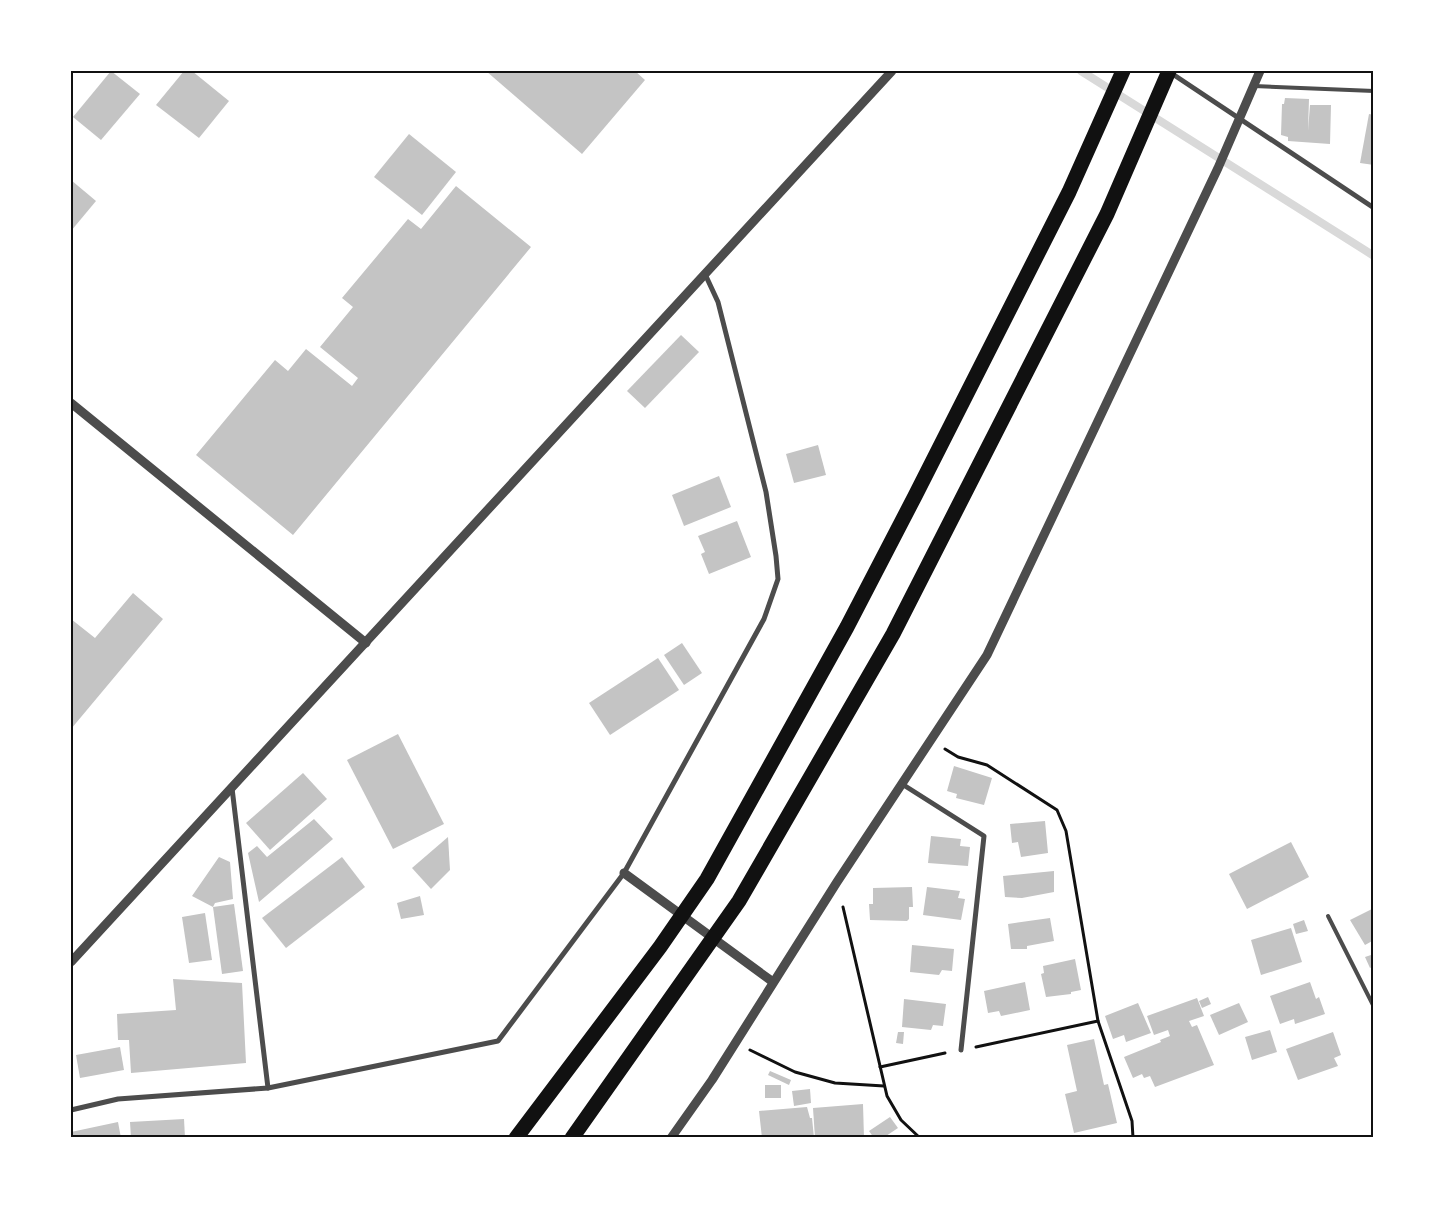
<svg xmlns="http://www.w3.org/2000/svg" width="1445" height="1209" font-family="Lora,serif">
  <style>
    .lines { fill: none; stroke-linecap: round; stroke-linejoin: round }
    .stream { stroke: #d9d9d9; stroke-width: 8 }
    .building { fill: #c4c4c4 }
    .path { stroke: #111; stroke-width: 3 }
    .service { stroke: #4c4c4c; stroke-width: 4 }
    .minor { stroke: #4c4c4c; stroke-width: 5 }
    .tertiary { stroke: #4c4c4c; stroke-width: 9 }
    .motorway { stroke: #111; stroke-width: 15 }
    .neatline { fill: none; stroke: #111; stroke-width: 2 }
  </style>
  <rect width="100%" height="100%" fill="#fff"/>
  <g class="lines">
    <polyline class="stream" points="1081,71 1374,256"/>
  </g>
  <g class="building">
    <polygon points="111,71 140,94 101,140 73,117"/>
    <polygon points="184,71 192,71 229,101 199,138 156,105"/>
    <polygon points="486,71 635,71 645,80 582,154"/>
    <polygon points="1285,98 1309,99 1308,131 1310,105 1331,105 1330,144 1288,141 1288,137 1281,135 1282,104 1284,104"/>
    <polygon points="1369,114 1374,115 1374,165 1360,163"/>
    <polygon points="409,134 456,172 422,215 374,177"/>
    <polygon points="71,180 96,201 71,231"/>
    <polygon points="456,186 531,247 293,535 196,455 275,360 288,371 306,349 352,386 358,378 320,347 353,307 342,298 408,219 421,229"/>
    <polygon points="681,335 699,352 645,408 627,391"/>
    <polygon points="818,445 826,475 794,483 786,454"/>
    <polygon points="719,476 731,507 684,526 672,495"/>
    <polygon points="737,521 751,557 709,574 701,554 705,552 698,536"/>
    <polygon points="133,593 163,619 71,729 71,619 95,638"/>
    <polygon points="682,643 702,673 684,685 664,655"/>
    <polygon points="658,658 679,690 610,735 589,703"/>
    <polygon points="398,734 444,824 393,849 347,760"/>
    <polygon points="954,766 992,778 984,805 956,798 957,794 947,791"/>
    <polygon points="303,773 327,799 270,850 246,823"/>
    <polygon points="314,819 333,839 259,902 248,853 257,846 267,857"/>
    <polygon points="1045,821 1048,853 1021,857 1018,842 1012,843 1010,824"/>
    <polygon points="931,836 961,839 960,846 970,847 968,866 928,863"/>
    <polygon points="448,837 450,870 431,889 412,868"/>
    <polygon points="1291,842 1309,877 1247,909 1229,874"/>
    <polygon points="219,857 230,862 233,899 215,903 213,907 192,896"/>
    <polygon points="342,857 365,887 286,948 262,918"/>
    <polygon points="1054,871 1054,892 1022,898 1005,897 1003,876"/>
    <polygon points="912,887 913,907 909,907 909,919 907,921 870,920 869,904 873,904 873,888"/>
    <polygon points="927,887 960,891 958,898 965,899 961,920 923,915"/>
    <polygon points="420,896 424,915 401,919 397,903"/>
    <polygon points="234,904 243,971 222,974 213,907"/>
    <polygon points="1374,908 1374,940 1365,945 1350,920"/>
    <polygon points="205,913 212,960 189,963 182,917"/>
    <polygon points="1050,918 1054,941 1027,946 1027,949 1011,949 1008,924"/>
    <polygon points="1304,920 1308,931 1296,934 1293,924"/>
    <polygon points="1291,928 1302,962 1261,975 1251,940"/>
    <polygon points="912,945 954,949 952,971 942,970 939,975 910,972"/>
    <polygon points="1374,954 1374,966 1370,968 1365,957"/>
    <polygon points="1075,959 1081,990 1071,992 1071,994 1046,997 1041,974 1044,973 1043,966"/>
    <polygon points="173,979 242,983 246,1063 131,1073 129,1040 118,1040 117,1014 176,1010"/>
    <polygon points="1025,982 1030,1010 1001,1016 999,1011 988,1013 984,991"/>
    <polygon points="1310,982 1316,999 1319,997 1325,1014 1295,1024 1294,1019 1280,1024 1270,996"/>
    <polygon points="1208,997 1211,1004 1202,1008 1199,1001"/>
    <polygon points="1197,998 1204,1016 1189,1021 1192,1027 1197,1025 1214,1065 1155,1087 1150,1076 1144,1078 1142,1074 1133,1078 1124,1057 1161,1042 1160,1040 1170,1036 1168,1030 1154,1035 1147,1016"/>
    <polygon points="904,999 946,1004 943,1026 933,1025 931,1030 902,1027"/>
    <polygon points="1138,1003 1151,1033 1126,1042 1124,1035 1113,1039 1105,1016"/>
    <polygon points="1239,1003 1248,1022 1219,1035 1210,1015"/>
    <polygon points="1270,1030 1277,1052 1252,1060 1245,1037"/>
    <polygon points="898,1032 904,1032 903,1044 896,1043"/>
    <polygon points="1333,1032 1341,1055 1334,1058 1338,1066 1298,1080 1286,1049"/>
    <polygon points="1094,1039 1104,1085 1108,1084 1117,1123 1074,1133 1065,1094 1077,1091 1067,1045"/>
    <polygon points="120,1047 124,1070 80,1078 76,1055"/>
    <polygon points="770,1071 791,1080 789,1085 768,1075"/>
    <rect x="765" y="1085" width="16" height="13"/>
    <polygon points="810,1089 811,1103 794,1106 792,1091"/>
    <polygon points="863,1104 864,1138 815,1138 813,1108"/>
    <polygon points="807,1107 810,1118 812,1118 814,1138 762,1138 759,1111"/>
    <polygon points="890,1117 898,1128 883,1138 874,1138 869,1131"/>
    <polygon points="184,1119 185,1138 131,1138 130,1122"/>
    <polygon points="118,1122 121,1138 71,1138 71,1132"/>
  </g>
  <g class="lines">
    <g class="path">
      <polyline points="945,749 958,757 987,765 1057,810 1066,831 1098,1021 1132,1121 1133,1138"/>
      <polyline points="843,907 887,1096 901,1120 920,1138"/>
      <polyline points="976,1047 1098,1021"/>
      <polyline points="750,1050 795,1072 835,1083 884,1086"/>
      <polyline points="880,1067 945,1053"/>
    </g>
    <g class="service">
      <polyline points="1254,86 1374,91"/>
      <polyline points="1328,916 1374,1007"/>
    </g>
    <g class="minor">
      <polyline points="1171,73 1374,208"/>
      <polyline points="902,784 984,836 961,1050"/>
      <polyline points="232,788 268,1088"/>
      <polyline points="71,1110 118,1099 268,1088 498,1041 624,873 764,619 778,579 776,556 766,492 718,302 705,274"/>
    </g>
    <g class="tertiary">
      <polyline points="71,403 366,643"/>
      <polyline points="624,873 773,982"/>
      <polyline points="71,962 892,71"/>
      <polyline points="671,1138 712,1080 837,882 987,655 1218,168 1260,71"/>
    </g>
    <g class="motorway">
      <polyline points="516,1138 660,947 707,879 847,627 915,496 1069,192 1123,71"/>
      <polyline points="572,1138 739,901 893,634 1107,214 1169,71"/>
    </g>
  </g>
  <rect width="1445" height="1209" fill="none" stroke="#ffffff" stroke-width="145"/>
  <rect x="72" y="72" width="1300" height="1064" class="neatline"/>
</svg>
